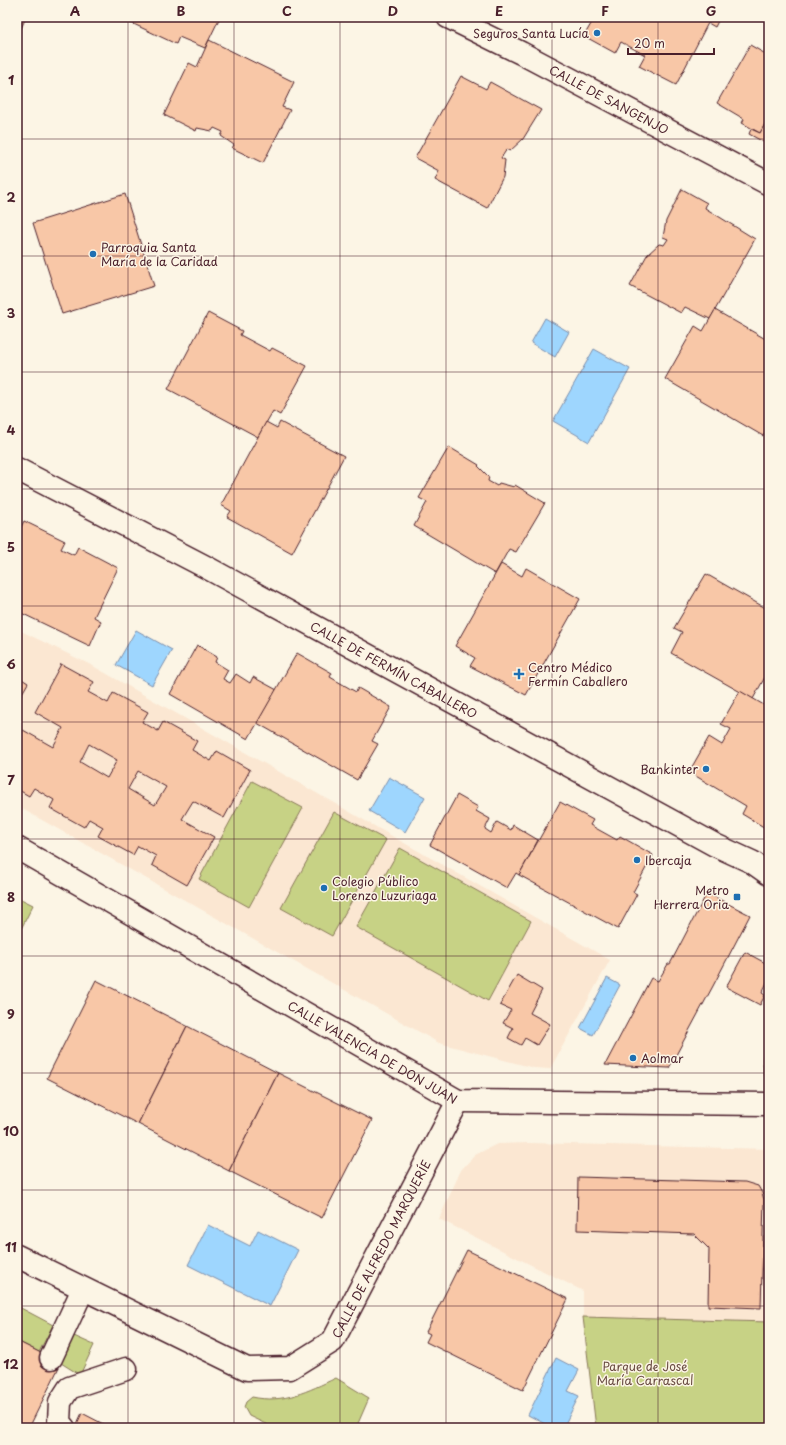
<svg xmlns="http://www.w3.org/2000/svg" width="786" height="1445" font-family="'Playpen Sans',sans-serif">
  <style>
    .built { fill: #fbe7d2 }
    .green { fill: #c7d285; stroke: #887858 }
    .water { fill: #9ed6fe; stroke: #7c8daa }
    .building { fill: #f8c7a7; stroke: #4a1f2b; fill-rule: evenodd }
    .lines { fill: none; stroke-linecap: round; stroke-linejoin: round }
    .minor-casing { stroke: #4a1f2b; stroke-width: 25 }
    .minor { stroke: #fcf5e5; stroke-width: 22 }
    .grid { fill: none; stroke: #4a1f2b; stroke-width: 1; stroke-opacity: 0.55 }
    .poi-dot { fill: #1f6fb2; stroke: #fcf5e5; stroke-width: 1.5 }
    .labels { text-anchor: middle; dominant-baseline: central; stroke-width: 3; stroke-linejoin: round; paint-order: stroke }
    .poi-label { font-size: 12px; fill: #4a1f2b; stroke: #fcf5e5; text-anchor: start }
    .street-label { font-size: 12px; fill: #4a1f2b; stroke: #fcf5e5 }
    .park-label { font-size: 12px; fill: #694c42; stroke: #fcf5e5 }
    .neatline { fill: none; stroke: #4a1f2b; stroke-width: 1.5 }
    .grid-label { font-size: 13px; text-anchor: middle; font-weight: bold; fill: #4a1f2b }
  </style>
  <rect width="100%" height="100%" fill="#fcf5e5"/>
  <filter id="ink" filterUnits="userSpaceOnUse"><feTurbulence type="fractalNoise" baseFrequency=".025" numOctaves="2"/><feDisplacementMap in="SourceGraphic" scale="8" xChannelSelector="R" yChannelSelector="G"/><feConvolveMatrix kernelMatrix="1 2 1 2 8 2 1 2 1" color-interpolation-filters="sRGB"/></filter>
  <g filter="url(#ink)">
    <g class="built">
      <polygon points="17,629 93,666 610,960 550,1069 534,1068 439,1043 17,806"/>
      <polygon points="530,1143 769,1149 769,1322 583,1317 583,1291 439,1219 461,1170 475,1155 497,1144"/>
    </g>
    <g class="green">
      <polygon points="252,781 303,808 249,907 199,879"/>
      <polygon points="334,812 386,840 332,936 281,908"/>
      <polygon points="400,848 531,921 488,1001 356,927"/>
      <polygon points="17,897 33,905 17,937"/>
      <polygon points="17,1306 53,1325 39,1352 17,1341"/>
      <polygon points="583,1317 769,1322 769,1428 596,1428"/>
      <polygon points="74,1336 94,1345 80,1375 61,1363"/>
      <path d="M 336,1378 L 369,1398 L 356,1428 L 274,1428 L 249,1416 L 244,1407 L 246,1402 L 252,1397 C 284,1404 308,1391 336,1378 Z"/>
    </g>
    <g class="water">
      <polygon points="545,318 569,332 555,357 531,343"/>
      <polygon points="594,349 630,369 589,442 553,421"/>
      <polygon points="136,630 172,650 152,685 116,665"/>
      <polygon points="389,777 425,797 405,832 369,811"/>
      <polygon points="607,978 620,985 593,1035 580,1028"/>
      <polygon points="208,1225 250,1246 258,1230 298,1250 270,1306 188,1265"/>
      <polygon points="556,1358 579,1370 568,1391 579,1396 563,1428 553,1428 528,1415"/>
    </g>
    <g class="building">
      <polygon points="17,17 26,17 17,38"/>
      <polygon points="124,17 220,17 205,48 179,37 176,44 123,19"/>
      <polygon points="595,17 720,17 715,27 708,23 676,85 639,66 645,55 621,42 615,53 584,36"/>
      <polygon points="209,40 294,82 282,107 290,110 263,163 232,148 234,145 221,136 223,132 214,128 212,131 197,128 196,131 164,115 189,63 197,67"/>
      <polygon points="750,45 769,56 769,117 760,133 742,123 744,119 717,103"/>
      <polygon points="461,76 486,89 490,82 541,110 523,139 510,151 507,149 501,158 505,160 503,177 487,208 435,180 439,171 415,158"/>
      <polygon points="769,117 769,145 749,134 751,129 760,133"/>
      <polygon points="682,189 707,203 705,208 755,239 710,319 685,307 681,313 630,286 647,255 659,244 664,245 668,239 663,237 666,221"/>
      <polygon points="125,194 154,286 62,314 33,223"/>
      <polygon points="715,310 769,341 769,426 763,436 665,379 695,326 703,331"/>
      <polygon points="208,313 242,331 240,335 270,351 272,348 307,366 280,415 273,411 258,437 168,389"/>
      <polygon points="266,422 277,428 280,422 344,456 292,553 227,517 231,511 221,505"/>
      <polygon points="449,447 479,465 478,466 489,477 488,481 497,486 499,483 514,487 515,485 545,503 516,552 509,549 495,574 414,526 427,502 419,498"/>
      <polygon points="24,521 65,541 61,549 74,555 78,547 118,568 94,617 101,621 90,646 17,611 17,535"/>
      <polygon points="501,564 522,576 526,568 580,599 526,695 470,666 475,658 455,646"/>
      <polygon points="706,574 769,610 769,680 765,677 753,699 671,653 682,632 674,628"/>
      <polygon points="197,645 217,657 215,662 228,670 223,679 230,683 236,674 250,683 253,677 277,690 248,739 170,694"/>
      <polygon points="297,653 332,673 330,677 356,692 358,688 391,707 372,741 378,744 357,780 257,723"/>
      <path d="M 61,664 L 94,682 L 88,692 L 108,703 L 113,693 L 148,712 L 142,722 L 158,731 L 163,722 L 197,741 L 192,750 L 211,761 L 217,751 L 250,770 L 224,818 L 193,801 L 182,819 L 214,837 L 187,885 L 152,865 L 156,856 L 138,846 L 133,855 L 98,836 L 103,827 L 89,819 L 84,827 L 50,808 L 54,800 L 34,788 L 29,796 L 17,789 L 17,741 L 23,730 L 53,747 L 63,728 L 35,712 ZM 89,744 L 117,760 L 107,778 L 80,762 ZM 138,771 L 166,787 L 155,805 L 128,789 Z"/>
      <polygon points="17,676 28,683 17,702"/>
      <polygon points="740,691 769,708 769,826 767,829 742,814 746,806 689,772 709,737 722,745 731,729 721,724"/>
      <polygon points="457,795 478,807 476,811 490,819 485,829 491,833 497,822 511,830 513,825 538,840 519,875 516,873 507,888 430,845"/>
      <polygon points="560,802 593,820 590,825 617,840 620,836 653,855 633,892 637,894 618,929 519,875"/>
      <polygon points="707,893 750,915 713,986 669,1068 605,1065 651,978 658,981 668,964 670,964"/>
      <polygon points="745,952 769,965 769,978 762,993 765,995 760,1005 726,987"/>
      <polygon points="517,975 542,990 530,1013 550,1024 537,1045 525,1038 521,1045 508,1038 513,1028 503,1023 511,1010 500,1005"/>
      <polygon points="96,980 187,1026 138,1124 47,1078"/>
      <polygon points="769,1023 769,1075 764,1075 763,1059"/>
      <polygon points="187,1026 278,1073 229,1171 138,1124"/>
      <polygon points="278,1073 372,1120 322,1218 229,1171"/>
      <polygon points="578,1177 745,1182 758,1186 762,1193 764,1200 761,1308 708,1306 709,1249 694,1234 577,1230"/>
      <polygon points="467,1250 568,1299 523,1390 426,1342 430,1334 426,1332"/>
      <polygon points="17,1341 61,1363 29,1428 17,1428"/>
      <polygon points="82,1413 111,1428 75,1428"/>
    </g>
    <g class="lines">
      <g class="minor-casing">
        <g id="minor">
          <path id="s1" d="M 448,17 L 521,53 L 769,184"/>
          <path id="s2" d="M 17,469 L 204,566 L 715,845 L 752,862 L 769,874"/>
          <path id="s3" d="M 17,848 L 458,1101 L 769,1104"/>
          <path id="s4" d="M 17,1256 L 247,1369 L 290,1368 L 333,1341 L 458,1101"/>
          <polyline points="51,1358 83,1289"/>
          <polyline points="64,1428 59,1422 60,1402 69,1388 126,1369"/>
        </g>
      </g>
      <use href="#minor" class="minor"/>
    </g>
  </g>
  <path class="grid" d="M 128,17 L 128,1428M 234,17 L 234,1428M 340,17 L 340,1428M 446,17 L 446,1428M 552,17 L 552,1428M 658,17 L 658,1428M 17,139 L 769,139M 17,256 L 769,256M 17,372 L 769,372M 17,489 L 769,489M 17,606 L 769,606M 17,722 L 769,722M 17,839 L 769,839M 17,956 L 769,956M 17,1073 L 769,1073M 17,1190 L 769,1190M 17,1306 L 769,1306"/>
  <g class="poi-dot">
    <circle cx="597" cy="33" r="4"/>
    <circle cx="93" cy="254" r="4"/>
    <path d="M517 668h4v4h4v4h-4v4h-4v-4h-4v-4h4z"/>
    <circle cx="706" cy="769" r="4"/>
    <circle cx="637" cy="860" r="4"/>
    <circle cx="324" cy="888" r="4"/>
    <rect x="733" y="893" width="8" height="8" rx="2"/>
    <circle cx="633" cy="1058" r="4"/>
  </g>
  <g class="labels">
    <g class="poi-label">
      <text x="589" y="33" text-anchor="end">Seguros Santa Lucía</text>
      <text x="101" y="247">Parroquia Santa<tspan x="101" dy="14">María de la Caridad</tspan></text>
      <text x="528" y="667">Centro Médico<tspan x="528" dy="14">Fermín Caballero</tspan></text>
      <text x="698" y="769" text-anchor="end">Bankinter</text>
      <text x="645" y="860">Ibercaja</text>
      <text x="332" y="881">Colegio Público<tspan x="332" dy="14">Lorenzo Luzuriaga</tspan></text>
      <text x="729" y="890" text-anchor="end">Metro<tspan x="729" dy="14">Herrera Oria</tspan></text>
      <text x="641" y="1058">Aolmar</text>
    </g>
    <g class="street-label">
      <text stroke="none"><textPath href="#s1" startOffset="181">CALLE DE SANGENJO</textPath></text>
      <text stroke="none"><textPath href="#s2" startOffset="427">CALLE DE FERMÍN CABALLERO</textPath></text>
      <text stroke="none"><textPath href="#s3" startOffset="410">CALLE VALENCIA DE DON JUAN</textPath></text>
      <text stroke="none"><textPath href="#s4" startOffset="454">CALLE DE ALFREDO MARQUERÍE</textPath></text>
    </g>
    <g class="park-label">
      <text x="645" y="1366">Parque de José<tspan x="645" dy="14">María Carrascal</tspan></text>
    </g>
  </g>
  <rect width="786" height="1445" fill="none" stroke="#fcf5e5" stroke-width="44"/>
  <path d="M628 48v6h86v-6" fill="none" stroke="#4a1f2b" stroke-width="2"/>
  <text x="634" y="48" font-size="12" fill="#4a1f2b" stroke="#fcf5e5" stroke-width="3" paint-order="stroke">20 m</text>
  <rect x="22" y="22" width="742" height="1401" class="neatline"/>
  <g class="grid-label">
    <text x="75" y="16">A</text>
    <text x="181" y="16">B</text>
    <text x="287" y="16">C</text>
    <text x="393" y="16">D</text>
    <text x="499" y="16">E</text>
    <text x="605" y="16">F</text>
    <text x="711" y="16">G</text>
    <text x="11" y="85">1</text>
    <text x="11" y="202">2</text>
    <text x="11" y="318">3</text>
    <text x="11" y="435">4</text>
    <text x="11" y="552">5</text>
    <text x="11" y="669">6</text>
    <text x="11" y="785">7</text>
    <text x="11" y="902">8</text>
    <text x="11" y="1019">9</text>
    <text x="11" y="1136">10</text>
    <text x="11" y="1252">11</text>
    <text x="11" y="1369">12</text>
  </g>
</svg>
